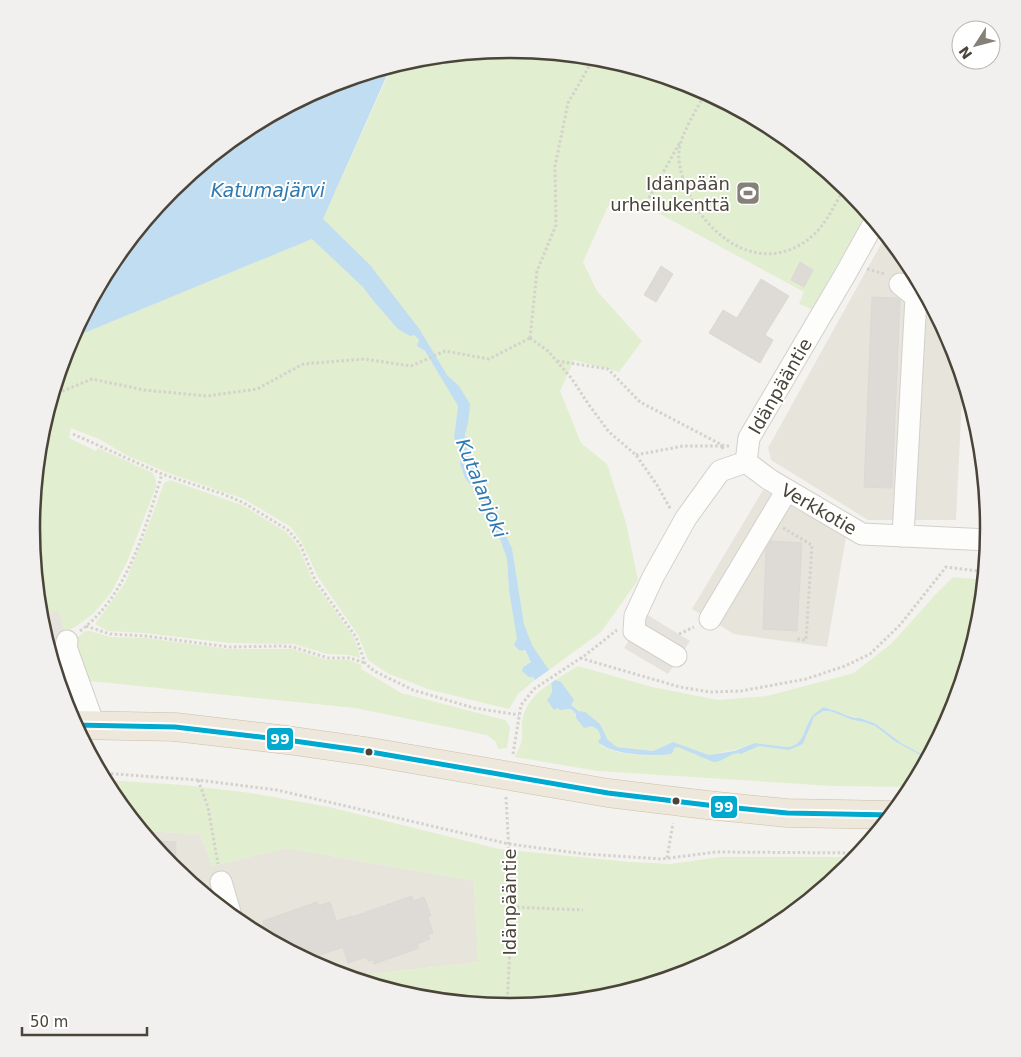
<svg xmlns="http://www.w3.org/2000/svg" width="1021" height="1057" font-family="'DejaVu Sans',sans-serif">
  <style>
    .residential { fill: #e7e4dc }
    .green { fill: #e1eecf }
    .parking { fill: #e6e3df }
    .water { fill: #c0ddf1 }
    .building { fill: #dedbd6; stroke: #dcd9d4 }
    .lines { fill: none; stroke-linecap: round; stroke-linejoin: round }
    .minor-casing { stroke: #d2d0cb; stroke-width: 23 }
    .highway-casing { stroke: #ccbfa9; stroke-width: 29 }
    .path { stroke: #d3d2cc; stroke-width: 3; stroke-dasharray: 2.5 2.5; stroke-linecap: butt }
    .minor { stroke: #fdfdfc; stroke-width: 21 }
    .highway { stroke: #ede8db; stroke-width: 28 }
    .bus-1-casing { stroke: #fff; stroke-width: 9 }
    .bus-1 { stroke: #00a9ce; stroke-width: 5 }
    .bus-dot { fill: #4b4439; stroke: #fff; stroke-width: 2 }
    .labels { text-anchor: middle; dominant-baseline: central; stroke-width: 4; stroke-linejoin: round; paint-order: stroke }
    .poi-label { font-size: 18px; fill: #4b4439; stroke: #fff; text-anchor: end }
    .street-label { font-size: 18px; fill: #4b4439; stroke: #fff }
    .water-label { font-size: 19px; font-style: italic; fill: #2e7ab2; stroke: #fff }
    .rim { fill: none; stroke: #4b4439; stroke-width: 2.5 }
    .line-badge { stroke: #fff; stroke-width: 2 }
    .badge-label { font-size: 14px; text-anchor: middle; font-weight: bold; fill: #fff }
  </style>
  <rect width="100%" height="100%" fill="#f4f2ee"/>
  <g class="residential">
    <polygon points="886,235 909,262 953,345 963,377 956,520 868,520 771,460 768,448"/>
    <polygon points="763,490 846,537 827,647 734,634 692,609"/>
    <polygon points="142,831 200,834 212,866 286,848 474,881 478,962 346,977 327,971 244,927 171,867"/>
  </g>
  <g class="green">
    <polygon points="511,49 604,59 694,86 777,130 850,190 867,212 812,309 799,304 804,292 638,202 608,206 583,262 597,291 642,341 619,372 574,360 560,391 581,443 607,464 626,523 638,580 601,632 549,670 532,645 524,624 512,548 479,483 468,452 465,434 468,424 459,386 447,375 420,330 364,287 375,303 398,329 414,335 419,341 417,346 425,351 458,406 454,438 461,452 460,464 465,478 480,496 488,511 490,522 500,539 507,559 509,590 520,651 524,650 531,662 523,666 535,680 518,694 509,709 431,690 389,674 368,660 358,635 318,577 302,543 291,527 244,499 168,473 126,455 99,439 71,428 69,438 96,451 98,448 153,473 156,480 156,487 127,562 111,593 94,613 78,625 65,633 58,612 40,617 31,529 41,435 68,345 72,338 312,239 323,219 392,66 417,58"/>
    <polygon points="170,480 242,505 286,532 298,546 313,581 353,636 359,651 360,658 349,655 327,654 294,644 229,643 144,633 108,631 95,624 125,583 149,524 164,483"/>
    <path d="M 953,577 L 985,580 L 980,622 L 953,712 L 929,758 L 901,743 L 876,724 L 851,716 L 845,715 L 839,712 L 823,707 C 819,712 812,716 809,721 C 803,733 803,746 787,747 L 755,743 L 734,750 L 709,755 L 673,742 L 653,751 L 617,747 L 608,740 L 600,724 L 571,705 L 555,680 L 578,666 L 652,687 L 718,700 L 767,696 L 854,673 L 892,643 L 936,594 Z"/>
    <polygon points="40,620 50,651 62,648 72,685 62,692"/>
    <polygon points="85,631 90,631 110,637 146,638 228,649 292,649 327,660 348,660 362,665 361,669 401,693 505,720 510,727 507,748 498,749 496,742 487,735 355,708 90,681 77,659 76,639"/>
    <path d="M 551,683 L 552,687 L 551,695 L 554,710 L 558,708 L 566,710 L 571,709 L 576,715 L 576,718 L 584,727 L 592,726 L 598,730 L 601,737 L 600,740 L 601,746 C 619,755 651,758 671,754 L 674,748 L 678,747 L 713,762 L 718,762 L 734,753 L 741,754 L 759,746 L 789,750 L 803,744 L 814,717 L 823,711 L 830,711 L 853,720 L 864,722 L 875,726 L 896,742 L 924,757 L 927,761 L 913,787 L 833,786 L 598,771 L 515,757 C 517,752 521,745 522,739 C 523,734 521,728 522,723 C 525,703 535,694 551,683 Z"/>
    <polygon points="104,780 184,785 251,793 329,807 499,849 630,862 670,864 720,857 858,857 849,868 777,927 694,971 604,999 510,1008 417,998 346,977 478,962 474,881 286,848 212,866 200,834 142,831 112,795"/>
  </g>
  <g class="parking">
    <polygon points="58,611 69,646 50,651 40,617"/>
    <polygon points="646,614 690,641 668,674 624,648"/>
  </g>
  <g class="water">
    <polygon points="391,66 323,219 370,265 420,330 447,375 459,386 470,404 468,424 465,434 468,452 479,483 512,548 524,624 532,645 549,670 535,680 533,677 529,677 522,671 523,667 531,662 525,650 520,651 514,645 517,639 509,590 507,559 500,539 490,522 488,511 480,496 465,478 460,464 461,452 454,438 458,406 425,351 417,346 419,340 414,335 410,336 398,329 375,303 363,287 312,239 72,338 112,262 172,189 244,130 327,86"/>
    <path d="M 555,680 L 561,682 L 574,700 L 571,705 L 579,711 L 585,712 L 600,724 L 608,740 L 617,747 L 653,751 L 673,742 L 709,755 L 734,751 L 755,743 L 787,747 C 804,746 803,730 811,718 C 814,713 819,711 823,707 L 839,712 L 845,715 L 856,718 L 860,718 L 876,724 L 901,743 L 929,758 L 927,761 L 924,757 L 896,742 L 875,726 L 864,722 L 853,720 L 830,711 L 823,711 L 814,717 L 803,744 L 789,750 L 759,746 L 741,754 C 730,751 724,763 713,762 L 678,747 L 674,748 L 673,752 L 671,754 C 653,757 611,755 598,742 L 601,737 L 598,730 L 592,726 L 584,728 L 576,718 L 576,714 L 571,709 L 560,710 L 558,708 L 554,710 L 547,700 C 552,695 553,689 551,683 Z"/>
  </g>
  <g class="building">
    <polygon points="800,262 813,270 804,287 791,280"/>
    <polygon points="661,266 673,274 656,302 644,295"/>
    <polygon points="761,279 789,296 765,335 773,340 760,363 709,333 723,310 737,318"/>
    <polygon points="872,297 897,298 900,300 892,488 864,487"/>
    <polygon points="771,541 802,543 797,631 763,629 766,549"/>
    <polygon points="150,841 176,842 175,870 171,867"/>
    <polygon points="412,896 413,901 424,897 431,916 428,917 433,933 428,935 430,939 417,944 419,948 374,964 373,960 368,961 366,957 348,963 343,947 306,960 263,937 259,928 264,926 263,921 317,902 319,906 330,902 336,921 352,916 352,917"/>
  </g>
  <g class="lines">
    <g class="minor-casing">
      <g id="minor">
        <polyline points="900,284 916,297 903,536"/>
        <polyline points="746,462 749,438 846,273 875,221"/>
        <polyline points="746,462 770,480 862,534 989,540"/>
        <polyline points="710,619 787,490"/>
        <polyline points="67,641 66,647 94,725"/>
        <polyline points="676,656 634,631 635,616 653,577 686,518 720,471 746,462"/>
        <polyline points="221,882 231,916"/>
      </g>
    </g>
    <g class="highway-casing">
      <polyline id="highway" points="75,725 175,727 287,740 365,751 608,793 707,805 787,813 892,815"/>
    </g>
    <g class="path">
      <path d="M 706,92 C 697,109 681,133 679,151 C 678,162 681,173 685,184 C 701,230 753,275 803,243 C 824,230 833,208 845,186"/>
      <polyline points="649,198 680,142"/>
      <polyline points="867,269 885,274"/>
      <polyline points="530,338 537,271 556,225 555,166 568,103 594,58"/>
      <polyline points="530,338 548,351 572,379 589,405 609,432 636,455 657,485 671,510"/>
      <polyline points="557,361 608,369 640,402 724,446 730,446"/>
      <polyline points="53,395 92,379 144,390 207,396 257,389 303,364 364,359 411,366 445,351 489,359 530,338"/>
      <polyline points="73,434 162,474 223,494 244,503 288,530 300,544 315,580 356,637 365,663 374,671 413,690 474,708 519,715"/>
      <polyline points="636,455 683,446 724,446 720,451"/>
      <polyline points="783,528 812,545 806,640 797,639"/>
      <polyline points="86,626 110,634 146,636 229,647 281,646 293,647 328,658 350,658 365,663"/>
      <path d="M 80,631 C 128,595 145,529 162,474"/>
      <polyline points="679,634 694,627"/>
      <polyline points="580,658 680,687 710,692 741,691 806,679 845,666 870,654 900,625 946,567 986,572"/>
      <polyline points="513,754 521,705 534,689 584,656 617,630"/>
      <polyline points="101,773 198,780 277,790 509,844 585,854 662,859 716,852 861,853"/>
      <polyline points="198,780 208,807 218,864"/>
      <polyline points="506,797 512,907 507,1007"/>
      <polyline points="667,858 673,823"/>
      <polyline points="512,907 583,910"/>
    </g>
    <use href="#minor" class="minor"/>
    <use href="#highway" class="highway"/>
    <g class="bus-1-casing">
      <polyline id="bus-1" points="75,725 175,727 287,740 365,751 608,793 707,805 787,813 892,815"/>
    </g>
    <use href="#bus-1" class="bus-1"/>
  </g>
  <defs>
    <g id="stadium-square" transform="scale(1.25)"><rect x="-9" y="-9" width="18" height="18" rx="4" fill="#868178" stroke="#fff"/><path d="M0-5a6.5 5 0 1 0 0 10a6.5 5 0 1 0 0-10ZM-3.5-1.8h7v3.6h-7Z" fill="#fff"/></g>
  </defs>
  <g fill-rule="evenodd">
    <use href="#stadium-square" x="748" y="193"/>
  </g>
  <g class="bus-dot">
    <circle cx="369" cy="752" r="4.5"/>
    <circle cx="676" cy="801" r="4.5"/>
  </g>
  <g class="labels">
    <g class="poi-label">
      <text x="730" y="183">Idänpään<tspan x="730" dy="21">urheilukenttä</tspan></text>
    </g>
    <g class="street-label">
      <text transform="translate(780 386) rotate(-60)">Idänpääntie</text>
      <text transform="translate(819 509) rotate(30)">Verkkotie</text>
      <text transform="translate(509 902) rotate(-90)">Idänpääntie</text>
    </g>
    <g class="water-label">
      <text x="268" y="190">Katumajärvi</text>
      <text transform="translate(482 488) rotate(68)">Kutalanjoki</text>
    </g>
  </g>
  <path d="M0 0H1021V1057H0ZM40 528a470 470 0 1 1 940 0a470 470 0 1 1-940 0Z" fill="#f1f0ef" fill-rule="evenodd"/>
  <path class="rim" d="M40 528a470 470 0 1 1 940 0a470 470 0 1 1-940 0Z"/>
  <g class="line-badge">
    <rect x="266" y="727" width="28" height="24" rx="5" fill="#00a9ce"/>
    <rect x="710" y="795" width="28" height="24" rx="5" fill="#00a9ce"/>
  </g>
  <g class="badge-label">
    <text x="280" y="744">99</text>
    <text x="724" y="812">99</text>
  </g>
  <g transform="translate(976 45) rotate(234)"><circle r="24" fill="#ffffff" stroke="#b7b4b0"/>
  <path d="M0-4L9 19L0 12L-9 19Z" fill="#868178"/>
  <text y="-8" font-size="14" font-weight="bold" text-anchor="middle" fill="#4b4439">N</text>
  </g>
  <path d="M22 1027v8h125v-8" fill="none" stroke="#4b4439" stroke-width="2.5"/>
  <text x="30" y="1027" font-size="15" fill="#4b4439" stroke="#ffffff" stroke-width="4" paint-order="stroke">50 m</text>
</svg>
